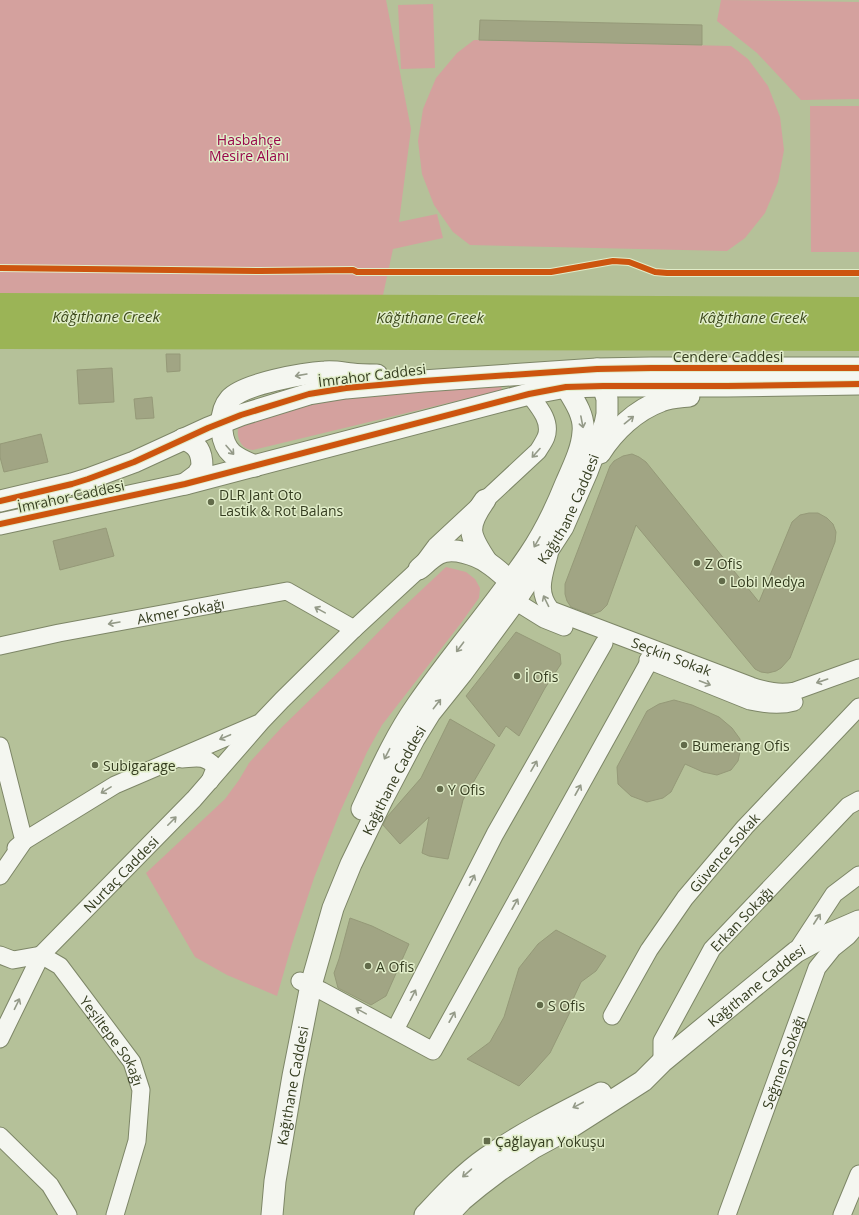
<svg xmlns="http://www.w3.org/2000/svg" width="859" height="1215" font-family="'Open Sans',sans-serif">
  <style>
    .green { fill: #d4a19e }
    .water { fill: #9bb456 }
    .building { fill: #a1a584; stroke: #959978 }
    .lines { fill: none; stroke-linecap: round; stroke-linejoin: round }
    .minor-casing { stroke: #7d8667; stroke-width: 19 }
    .major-casing { stroke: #7d8667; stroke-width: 23 }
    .minor { stroke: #f4f6f0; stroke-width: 17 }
    .major { stroke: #f4f6f0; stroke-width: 21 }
    .cycleway-casing { stroke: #e1edc9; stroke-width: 8 }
    .cycleway { stroke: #cd550f; stroke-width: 6 }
    .oneway { stroke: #949a88 }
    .poi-dot { fill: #626b4a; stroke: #e1edc9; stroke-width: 1.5 }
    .labels { text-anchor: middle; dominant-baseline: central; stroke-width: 3; stroke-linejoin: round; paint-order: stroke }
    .park-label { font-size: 14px; fill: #99064b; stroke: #e1edc9 }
    .street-label { font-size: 14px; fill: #353d20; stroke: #e1edc9 }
    .poi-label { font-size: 14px; fill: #353d20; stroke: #e1edc9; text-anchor: start }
    .water-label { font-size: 15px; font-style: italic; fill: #3d4a1c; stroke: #e1edc9 }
  </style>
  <rect width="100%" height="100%" fill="#b5c199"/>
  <g class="green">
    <polygon points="0,0 386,0 411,129 399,222 437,214 443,238 393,249 383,295 0,293"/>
    <polygon points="721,0 859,2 859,99 801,100 757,53 717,21"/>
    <polygon points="433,4 435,68 401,69 398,5"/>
    <polygon points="474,40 731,46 748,59 768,86 780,117 784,150 778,182 765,213 745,238 727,251 470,245 453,232 434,205 422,174 418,141 423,109 436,78 457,53"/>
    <polygon points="810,106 859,106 859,252 811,252"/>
    <path d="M 501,386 L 502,390 L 253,450 C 241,450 235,436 239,426 L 309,404 L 343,398 L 419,391 Z"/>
    <polygon points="446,567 466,572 475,579 480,588 479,598 461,623 382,725 367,752 340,812 314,878 292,944 277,996 227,975 195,957 146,873 225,799 239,780 249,763 282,727 358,653 397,613"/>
  </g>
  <polygon class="water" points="0,293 859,297 859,351 0,349"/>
  <g class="building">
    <polygon points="480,20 702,25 702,45 479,40"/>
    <polygon points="166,354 180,354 180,371 167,372"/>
    <polygon points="112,368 114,402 79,404 77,370"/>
    <polygon points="152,397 154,418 136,419 134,399"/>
    <polygon points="41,434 48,462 4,472 0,457 0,444"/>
    <polygon points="632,454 639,457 646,462 759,602 792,522 800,515 809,513 818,513 827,518 833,524 836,532 835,542 790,658 781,668 776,671 768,673 761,672 755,669 636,525 607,605 601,611 593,614 590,614 571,607 567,601 565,594 565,584 610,466 614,461 623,456"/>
    <polygon points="106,528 114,556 60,570 53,541"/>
    <polygon points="516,632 560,654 561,664 545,688 519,736 506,726 499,737 466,696"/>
    <polygon points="674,700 692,705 719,717 732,728 740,739 740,752 738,761 731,770 717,775 703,772 685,764 671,792 663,798 647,802 631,796 618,784 617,767 647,711 659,704"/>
    <polygon points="450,719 495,745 463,800 448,859 429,856 422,853 429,817 400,844 383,825 387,817 421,778"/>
    <polygon points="350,918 372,926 409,944 386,996 371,1005 338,988 334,973 339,959"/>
    <polygon points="556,930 606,956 596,971 581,982 574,997 570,1012 550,1053 532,1073 519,1086 467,1059 490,1042 504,1017 519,968 538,944"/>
  </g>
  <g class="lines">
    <g class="minor-casing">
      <g id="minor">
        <path id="s1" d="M 549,555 C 544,575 536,592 551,610 L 751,686 C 766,691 779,694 795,691 L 859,668"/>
        <polyline points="515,601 544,619 564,627"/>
        <path id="s2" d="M 0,646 L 59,633 L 287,591 L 354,629"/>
        <path d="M 648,660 L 750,701 C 764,704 780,706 794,702"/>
        <polyline points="0,746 24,841 16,848"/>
        <path d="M 182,759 C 196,758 205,755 215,767 L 214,771 L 210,781"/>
        <polyline points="0,876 24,841 115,785 257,724"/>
        <polyline points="796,952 834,894 859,875"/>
        <path id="s3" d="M 0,955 L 13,960 L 41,955 L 60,966 L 132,1062 L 141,1090 L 137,1141 L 115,1215"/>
        <polyline points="300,981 322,991 433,1051 655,651"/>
        <path id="s4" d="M 612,1016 L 649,950 L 685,898 L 745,827 L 859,707"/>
        <polyline points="395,1030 495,834 604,643"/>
        <path id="s5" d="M 0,1039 L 41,955 L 194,799 L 261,722 L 282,700 L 354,629 L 419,569 L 436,546 L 538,451 C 541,446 544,442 546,437 C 552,421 538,406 529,394"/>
        <path id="s6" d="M 662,1062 L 662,1041 L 712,949 L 848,806 L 859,800"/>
        <polyline points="0,1136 50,1185 68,1215"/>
        <path id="s7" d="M 727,1215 L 817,968 L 833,948 L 848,936 L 859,923"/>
        <polyline points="842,1215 859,1174"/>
      </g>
    </g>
    <g class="major-casing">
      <g id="major">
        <path d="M 183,439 C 198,444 202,452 202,467 L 197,475 L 185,484"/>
        <path d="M 600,453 C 614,431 636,410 661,401 C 670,397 680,397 689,396"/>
        <path d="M 255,466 C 236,458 224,453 222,431 C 221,420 222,408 230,399 C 243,384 304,373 325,372 C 334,371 343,373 352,374 C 360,375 369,375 377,375"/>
        <path d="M 485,500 C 465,528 469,535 487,562"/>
        <polyline points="0,501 72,484 88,479 134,462 208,428 241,415 309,394 346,388 423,381 597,369 651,368 859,368"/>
        <polyline points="0,524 185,484 529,394 566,387 603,386 727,386 859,384"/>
        <path d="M 419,569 C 425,564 431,558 438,554 C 452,546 477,555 488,563 C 496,568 503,575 510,581 L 513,595"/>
        <path d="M 362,809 C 379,773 394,738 417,705 C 452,654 494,607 529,555 C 544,533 556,508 566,483 C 573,467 582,449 583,432 C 585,416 574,400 566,387"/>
        <path id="s8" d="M 272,1215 L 275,1181 L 293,1076 L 311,985 L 333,908 L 351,864 L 383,798 L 414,739 L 430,713 L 462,673 L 515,601 L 563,527 L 587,472 L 605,424 L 607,414 L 607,399 L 603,386 L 597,369"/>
        <path d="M 425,1215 C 444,1195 463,1174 486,1158 C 522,1133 562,1113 601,1093"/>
        <path id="s9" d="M 448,1215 L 462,1200 L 479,1186 L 500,1170 L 533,1148 L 568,1129 L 643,1081 L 662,1062 L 796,952 L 829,934 L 859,921"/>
      </g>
    </g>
    <use href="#minor" class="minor"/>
    <use href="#major" class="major"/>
    <g class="cycleway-casing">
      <g id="cycleway">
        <polyline points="0,268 260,271 353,270 357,272 551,272 613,261 629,262 655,272 667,273 859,273"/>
        <polyline points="0,501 72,484 88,479 134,462 208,428 241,415 309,394 346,388 423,381 597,369 651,368 859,368"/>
        <polyline points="0,524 185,484 529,394 566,387 603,386 727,386 859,384"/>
      </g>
    </g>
    <use href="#cycleway" class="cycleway"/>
  </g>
  <defs><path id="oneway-shaft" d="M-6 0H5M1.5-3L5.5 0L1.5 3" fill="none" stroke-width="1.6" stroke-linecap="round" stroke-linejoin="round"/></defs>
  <g class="oneway">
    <use href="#oneway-shaft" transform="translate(301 375) rotate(170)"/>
    <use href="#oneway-shaft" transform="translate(629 420) rotate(-39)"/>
    <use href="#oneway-shaft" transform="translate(582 422) rotate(79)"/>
    <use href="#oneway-shaft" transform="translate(230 450) rotate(49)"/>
    <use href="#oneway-shaft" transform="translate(536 453) rotate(132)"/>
    <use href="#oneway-shaft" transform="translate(537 542) rotate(120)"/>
    <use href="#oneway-shaft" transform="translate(546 601) rotate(-116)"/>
    <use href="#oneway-shaft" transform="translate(320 610) rotate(-151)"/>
    <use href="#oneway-shaft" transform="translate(114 623) rotate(170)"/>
    <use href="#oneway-shaft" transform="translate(460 647) rotate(127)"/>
    <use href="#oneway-shaft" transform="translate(822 681) rotate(161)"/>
    <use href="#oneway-shaft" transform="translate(705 683) rotate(21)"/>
    <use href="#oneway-shaft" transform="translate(437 704) rotate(-52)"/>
    <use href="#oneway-shaft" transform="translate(225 737) rotate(157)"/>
    <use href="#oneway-shaft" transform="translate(387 754) rotate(117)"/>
    <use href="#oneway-shaft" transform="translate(534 766) rotate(-60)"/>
    <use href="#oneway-shaft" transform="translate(106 790) rotate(148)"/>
    <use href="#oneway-shaft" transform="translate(578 790) rotate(-61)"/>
    <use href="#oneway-shaft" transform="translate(172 821) rotate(-45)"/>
    <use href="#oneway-shaft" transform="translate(472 880) rotate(-63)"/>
    <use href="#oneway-shaft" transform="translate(515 904) rotate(-61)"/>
    <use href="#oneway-shaft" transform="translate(817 919) rotate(-57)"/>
    <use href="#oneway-shaft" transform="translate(413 995) rotate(-63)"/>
    <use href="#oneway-shaft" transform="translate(17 1004) rotate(-64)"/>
    <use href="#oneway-shaft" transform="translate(361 1011) rotate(-151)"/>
    <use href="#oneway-shaft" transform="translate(452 1017) rotate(-61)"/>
    <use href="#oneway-shaft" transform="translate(578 1105) rotate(152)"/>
    <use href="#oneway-shaft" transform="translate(467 1173) rotate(139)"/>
  </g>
  <g class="poi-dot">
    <circle cx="211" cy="502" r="4"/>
    <circle cx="697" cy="563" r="4"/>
    <circle cx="722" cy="581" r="4"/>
    <circle cx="517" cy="676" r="4"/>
    <circle cx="684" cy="745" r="4"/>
    <circle cx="95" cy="765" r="4"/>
    <circle cx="440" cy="789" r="4"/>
    <circle cx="368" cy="966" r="4"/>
    <circle cx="540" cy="1005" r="4"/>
    <rect x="483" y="1137" width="8" height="8" rx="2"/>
  </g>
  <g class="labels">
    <g class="park-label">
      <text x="249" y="139">Hasbahçe<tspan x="249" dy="16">Mesire Alanı</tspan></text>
    </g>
    <g class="street-label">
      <text x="728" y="356">Cendere Caddesi</text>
      <text transform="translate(372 375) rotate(-7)">İmrahor Caddesi</text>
      <text transform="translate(71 496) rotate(-12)">İmrahor Caddesi</text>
      <text stroke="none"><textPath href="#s8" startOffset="779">Kağıthane Caddesi</textPath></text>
      <text stroke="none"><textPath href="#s2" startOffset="184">Akmer Sokağı</textPath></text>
      <text stroke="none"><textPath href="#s1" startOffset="187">Seçkin Sokak</textPath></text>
      <text stroke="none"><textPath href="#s8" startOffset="455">Kağıthane Caddesi</textPath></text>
      <text stroke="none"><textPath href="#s4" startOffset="199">Güvence Sokak</textPath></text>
      <text stroke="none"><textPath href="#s5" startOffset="207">Nurtaç Caddesi</textPath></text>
      <text stroke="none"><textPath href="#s6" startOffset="168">Erkan Sokağı</textPath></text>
      <text stroke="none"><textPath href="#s9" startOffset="386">Kağıthane Caddesi</textPath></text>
      <text stroke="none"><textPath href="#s3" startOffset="156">Yeşiltepe Sokağı</textPath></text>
      <text stroke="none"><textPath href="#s7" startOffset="163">Seğmen Sokağı</textPath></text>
      <text stroke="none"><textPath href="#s8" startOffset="131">Kağıthane Caddesi</textPath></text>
    </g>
    <g class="poi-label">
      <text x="219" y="494">DLR Jant Oto<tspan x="219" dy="16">Lastik &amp; Rot Balans</tspan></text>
      <text x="705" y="563">Z Ofis</text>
      <text x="730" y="581">Lobi Medya</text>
      <text x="525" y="676">İ Ofis</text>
      <text x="692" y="745">Bumerang Ofis</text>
      <text x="103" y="765">Subigarage</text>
      <text x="448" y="789">Y Ofis</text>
      <text x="376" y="966">A Ofis</text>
      <text x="548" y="1005">S Ofis</text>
      <text x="495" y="1141">Çağlayan Yokuşu</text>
    </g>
    <g class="water-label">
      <text x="106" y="316">Kâğıthane Creek</text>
      <text x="430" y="317">Kâğıthane Creek</text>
      <text x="753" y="317">Kâğıthane Creek</text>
    </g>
  </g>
</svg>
